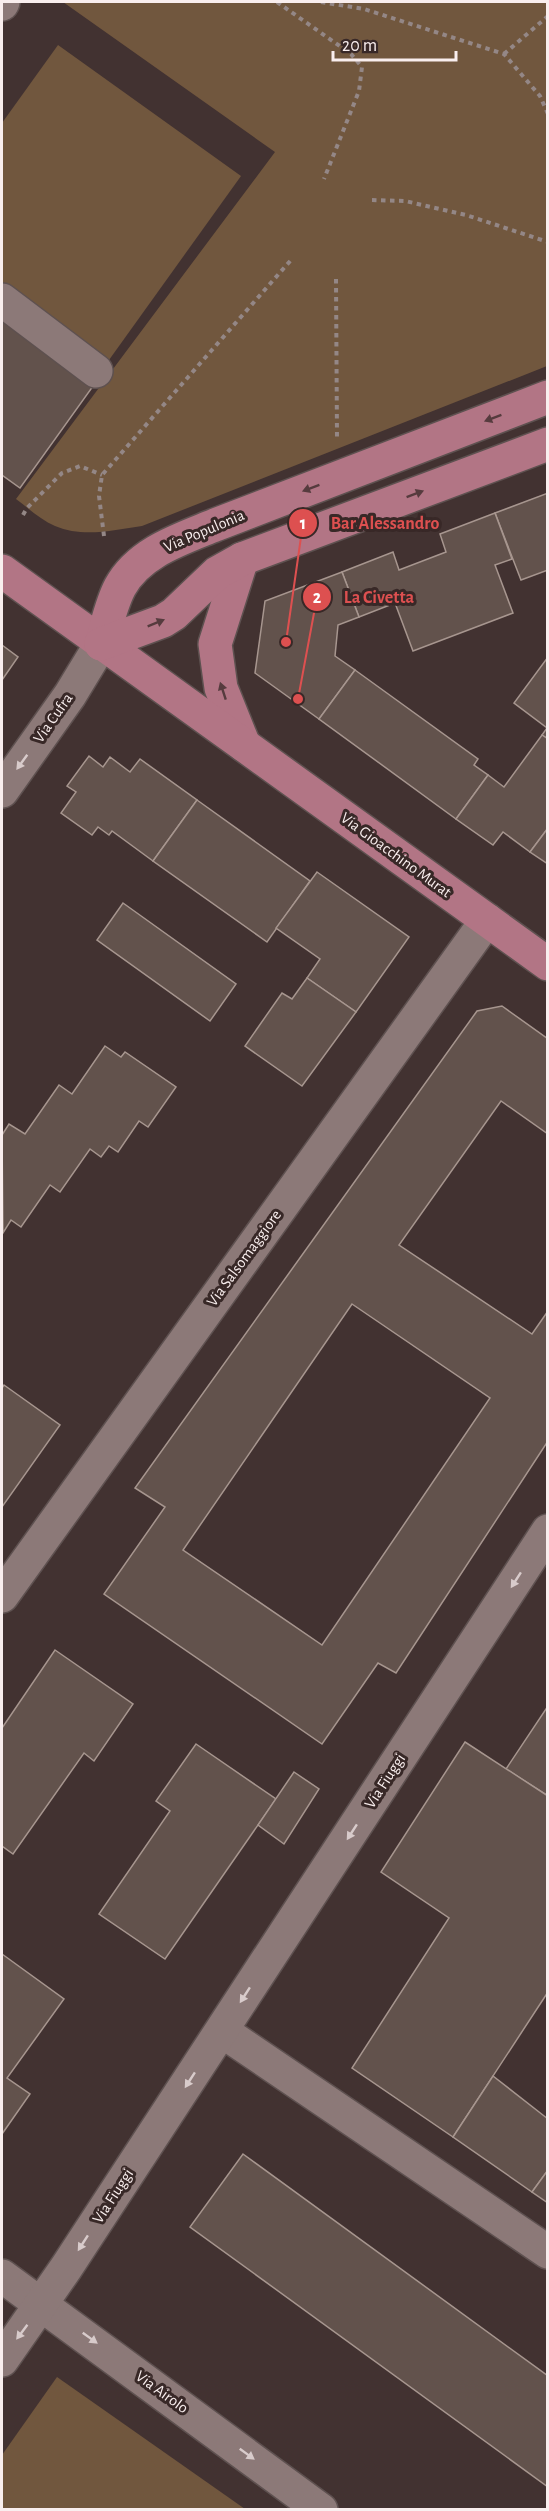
<svg xmlns="http://www.w3.org/2000/svg" width="549" height="2511" font-family="'Alegreya Sans',sans-serif">
  <style>
    .green { fill: #71573e }
    .building { fill: #62524c; stroke: #a7968f; stroke-width: 1.5; fill-rule: evenodd }
    .lines { fill: none; stroke-linecap: round; stroke-linejoin: round }
    .minor-casing { stroke: #5e5150; stroke-width: 36 }
    .major-casing { stroke: #5e5150; stroke-width: 36 }
    .path { stroke: #948786; stroke-width: 4; stroke-dasharray: 4.5 4.5; stroke-linecap: butt }
    .minor { stroke: #8c7978; stroke-width: 33 }
    .major { stroke: #b27585; stroke-width: 33 }
    .oneway { fill: #563b3e }
    .oneway2 { fill: #d8cbcb }
    .labels { text-anchor: middle; dominant-baseline: central; stroke-width: 6; stroke-linejoin: round; paint-order: stroke }
    .street-label { font-size: 16px; fill: #f9eeee; stroke: #382827 }
    .leader { fill: none; stroke: #dd5050; stroke-width: 2 }
    .callout-dot { fill: #dd5050; stroke: #382827; stroke-width: 2 }
    .mark-label { font-size: 18px; text-anchor: middle; font-weight: bold; fill: #fff }
    .callout-label { font-size: 18px; text-anchor: middle; font-weight: bold; fill: #dd5050; stroke: #382827; stroke-width: 6; stroke-linejoin: round; paint-order: stroke }
  </style>
  <rect width="100%" height="100%" fill="#423231"/>
  <g class="green">
    <path d="M 63,2 L 547,2 L 547,366 L 142,526 C 114,530 83,538 55,526 C 41,520 28,508 16,499 L 275,152 Z"/>
    <polygon points="58,45 241,176 109,360 2,283 2,123"/>
    <polygon points="57,2377 245,2509 2,2509 2,2455"/>
  </g>
  <g class="building">
    <polygon points="2,313 96,382 20,488 2,475"/>
    <polygon points="548,493 548,570 521,580 495,513"/>
    <polygon points="495,513 512,559 495,565 513,613 413,651 395,603 359,617 342,572 393,552 399,570 446,552 440,534"/>
    <polygon points="342,572 359,617 338,625 335,656 355,670 319,719 255,673 265,601"/>
    <polygon points="2,645 18,657 2,680"/>
    <polygon points="548,657 548,739 542,735 547,728 514,703"/>
    <polygon points="355,670 478,759 474,765 488,775 456,819 319,719"/>
    <polygon points="542,735 548,739 548,828 530,852 503,832 493,845 456,819 488,775 504,787"/>
    <polygon points="89,756 103,767 110,757 130,772 140,759 197,800 153,861 112,831 109,835 98,827 92,835 61,813 76,792 67,786"/>
    <polygon points="197,800 310,881 267,942 153,861"/>
    <polygon points="548,828 548,864 530,852"/>
    <polygon points="317,872 409,937 356,1012 307,978 320,959 276,928"/>
    <polygon points="123,903 236,984 210,1021 97,940"/>
    <polygon points="307,978 356,1012 302,1086 245,1046 282,993 292,999"/>
    <path d="M 502,1006 L 548,1039 L 548,1134 L 501,1101 L 399,1245 L 532,1334 L 548,1311 L 548,1441 L 396,1673 L 378,1663 L 322,1744 L 104,1594 L 165,1507 L 135,1488 L 477,1011 ZM 352,1304 L 490,1398 L 322,1645 L 183,1550 Z"/>
    <polygon points="105,1046 121,1057 125,1052 176,1087 148,1127 139,1121 118,1152 109,1146 101,1157 90,1149 60,1192 50,1185 21,1227 11,1220 3,1233 2,1135 9,1124 25,1134 59,1085 72,1094"/>
    <polygon points="4,1385 60,1425 2,1507 2,1388"/>
    <polygon points="55,1650 133,1704 94,1761 84,1753 13,1854 2,1846 2,1728"/>
    <polygon points="548,1706 548,1796 506,1769"/>
    <polygon points="465,1742 548,1796 548,1992 453,2137 352,2068 449,1918 381,1872"/>
    <polygon points="196,1744 276,1799 165,1959 99,1914 170,1811 156,1801"/>
    <polygon points="294,1772 319,1789 284,1844 258,1825"/>
    <polygon points="2,1954 64,1999 7,2078 30,2094 2,2134"/>
    <polygon points="493,2076 548,2119 548,2170 532,2192 453,2137"/>
    <polygon points="243,2154 548,2376 548,2487 190,2227"/>
    <polygon points="548,2170 548,2203 532,2192"/>
  </g>
  <g class="lines">
    <g class="minor-casing">
      <g id="minor">
        <polyline points="2,4 3,2"/>
        <polyline points="2,300 96,371"/>
        <polyline points="2,791 70,695 101,644"/>
        <polyline points="2,1596 487,920"/>
        <polyline points="222,2031 548,2252"/>
        <polyline points="2,2276 321,2510"/>
        <polyline points="2,2360 66,2268 548,1531"/>
      </g>
    </g>
    <g class="major-casing">
      <g id="major">
        <polyline points="242,559 215,644 221,688 244,745"/>
        <polyline points="2,571 548,964"/>
        <path d="M 101,644 C 107,625 111,604 120,587 C 139,552 181,539 215,525 L 548,397"/>
        <polyline points="101,644 163,621 174,614 217,573 242,559 548,444"/>
      </g>
    </g>
    <g class="path">
      <polyline points="277,2 351,54 362,67 359,91 324,179"/>
      <polyline points="321,2 364,9 504,54 540,96 548,114"/>
      <polyline points="504,54 548,16"/>
      <polyline points="372,200 405,201 466,215 548,242"/>
      <polyline points="336,279 337,438"/>
      <polyline points="23,515 27,508 62,473 80,466 102,475"/>
      <polyline points="104,536 99,496 102,475 291,260"/>
    </g>
    <use href="#minor" class="minor"/>
    <use href="#major" class="major"/>
  </g>
  <defs><path id="oneway-solid" d="M-6-.8H1V-3.2L6.5 0L1 3.2V.8H-6Z" transform="scale(1.5)"/></defs>
  <g class="oneway">
    <use href="#oneway-solid" transform="translate(493 418) rotate(159)"/>
    <use href="#oneway-solid" transform="translate(311 488) rotate(159)"/>
    <use href="#oneway-solid" transform="translate(415 494) rotate(-21)"/>
    <use href="#oneway-solid" transform="translate(156 623) rotate(-22)"/>
    <use href="#oneway-solid" transform="translate(223 691) rotate(-108)"/>
  </g>
  <g class="oneway2">
    <use href="#oneway-solid" transform="translate(22 762) rotate(126)"/>
    <use href="#oneway-solid" transform="translate(516 1580) rotate(123)"/>
    <use href="#oneway-solid" transform="translate(352 1832) rotate(123)"/>
    <use href="#oneway-solid" transform="translate(245 1995) rotate(123)"/>
    <use href="#oneway-solid" transform="translate(190 2080) rotate(123)"/>
    <use href="#oneway-solid" transform="translate(83 2243) rotate(123)"/>
    <use href="#oneway-solid" transform="translate(22 2332) rotate(127)"/>
    <use href="#oneway-solid" transform="translate(90 2338) rotate(36)"/>
    <use href="#oneway-solid" transform="translate(247 2454) rotate(36)"/>
  </g>
  <g class="labels">
    <g class="street-label">
      <text transform="translate(204 531) rotate(-23)">Via Populonia</text>
      <text transform="translate(53 718) rotate(-55)">Via Cufra</text>
      <text transform="translate(396 855) rotate(36)">Via Gioacchino Murat</text>
      <text transform="translate(244 1258) rotate(-54)">Via Salsomaggiore</text>
      <text transform="translate(385 1781) rotate(-57)">Via Fiuggi</text>
      <text transform="translate(113 2196) rotate(-57)">Via Fiuggi</text>
      <text transform="translate(162 2392) rotate(36)">Via Airolo</text>
    </g>
  </g>
  <path class="leader" d="M286 642L303 523M298 699L317 597"/>
  <g class="callout-dot">
    <circle cx="286" cy="642" r="6"/>
    <circle cx="298" cy="699" r="6"/>
    <circle cx="303" cy="523" r="15"/>
    <circle cx="317" cy="597" r="15"/>
  </g>
  <g class="mark-label">
    <text x="303" y="529">1</text>
    <text x="317" y="603">2</text>
  </g>
  <g class="callout-label">
    <text x="385" y="529">Bar Alessandro</text>
    <text x="379" y="603">La Civetta</text>
  </g>
  <rect width="549" height="2511" fill="none" stroke="#f9eeee" stroke-width="6"/>
  <path d="M333 51v9h123v-9" fill="none" stroke="#f9eeee" stroke-width="3"/>
  <text x="342" y="51" font-size="18" fill="#f9eeee" stroke="#382827" stroke-width="4.5" paint-order="stroke">20 m</text>
</svg>
